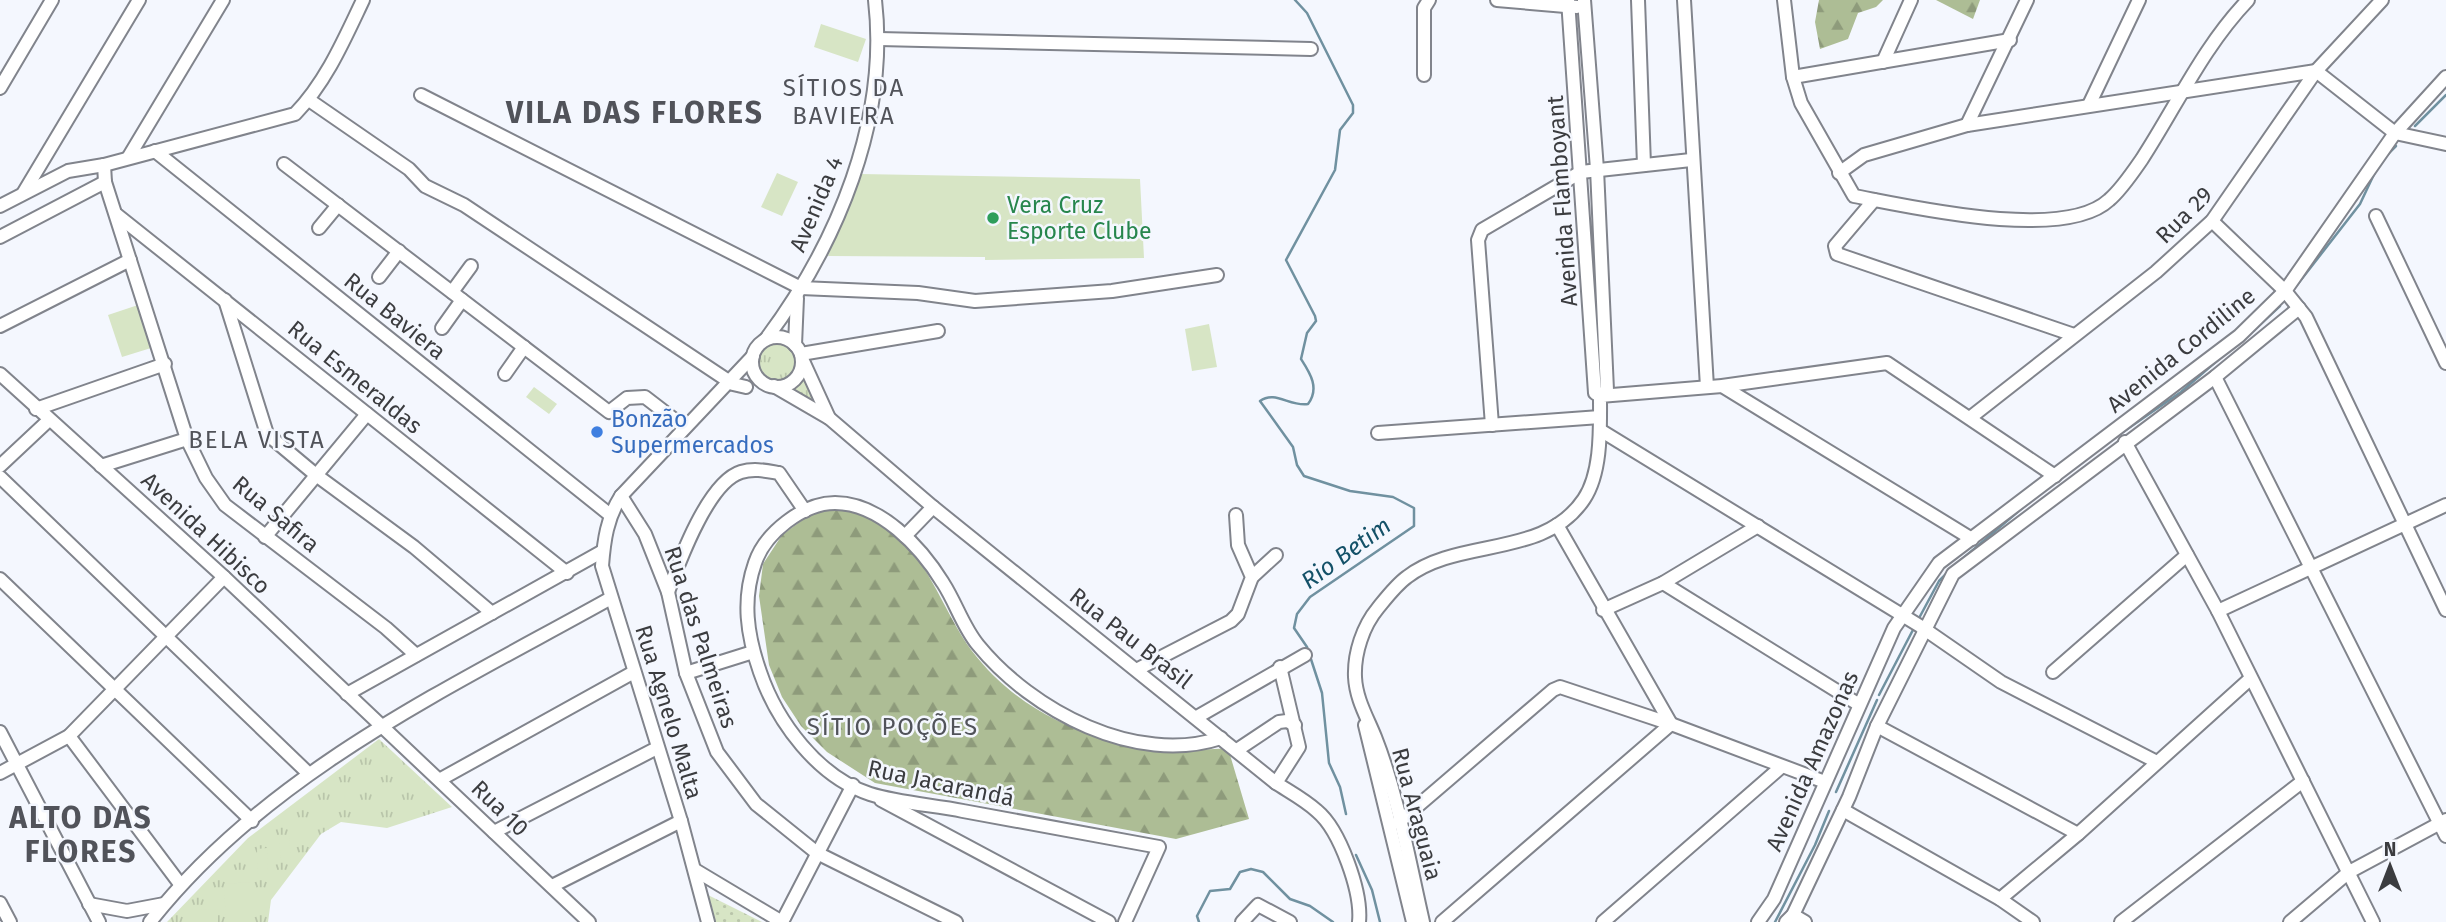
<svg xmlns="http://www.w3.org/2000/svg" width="2446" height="922" font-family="'Fira Sans',sans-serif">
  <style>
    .grass { fill: url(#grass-dots) }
    .forest { fill: url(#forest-firs) }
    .park { fill: url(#park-tufts) }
    .pitch { fill: #d7e5c5 }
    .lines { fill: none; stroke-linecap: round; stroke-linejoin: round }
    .stream { stroke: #7091a0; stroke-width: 2.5 }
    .minor-casing { stroke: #81848c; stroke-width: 16 }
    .minor { stroke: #fff; stroke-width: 12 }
    .leisure-dot { fill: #2e9e5b; stroke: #f4f7fe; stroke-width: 2.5 }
    .shop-dot { fill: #3f7fe0; stroke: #f4f7fe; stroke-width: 2.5 }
    .labels { text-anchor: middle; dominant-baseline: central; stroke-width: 5; stroke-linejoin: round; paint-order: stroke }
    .street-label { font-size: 23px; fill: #3b3c3f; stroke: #f4f7fe }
    .leisure-label { font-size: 23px; fill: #27864d; stroke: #f4f7fe; text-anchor: start }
    .shop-label { font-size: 23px; fill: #366cbe; stroke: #f4f7fe; text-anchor: start }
    .neighbourhood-label { font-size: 24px; letter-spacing: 2px; fill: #51535a; stroke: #f4f7fe }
    .water-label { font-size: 24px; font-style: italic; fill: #145168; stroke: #f4f7fe }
    .district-label { font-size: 30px; font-weight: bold; letter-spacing: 2px; fill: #51535a; stroke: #f4f7fe }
  </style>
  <defs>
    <pattern id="grass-dots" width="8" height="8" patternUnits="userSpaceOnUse" patternTransform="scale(1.75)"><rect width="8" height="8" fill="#d7e5c5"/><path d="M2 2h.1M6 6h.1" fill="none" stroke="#b9c5aa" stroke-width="1.8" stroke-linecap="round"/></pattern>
    <pattern id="forest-firs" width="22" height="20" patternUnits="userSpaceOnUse" patternTransform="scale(1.75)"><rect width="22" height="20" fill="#adbd95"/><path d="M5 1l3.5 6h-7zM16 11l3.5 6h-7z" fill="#8e9b7b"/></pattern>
    <pattern id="park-tufts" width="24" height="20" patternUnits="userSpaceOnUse" patternTransform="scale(1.75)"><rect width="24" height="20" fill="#d7e5c5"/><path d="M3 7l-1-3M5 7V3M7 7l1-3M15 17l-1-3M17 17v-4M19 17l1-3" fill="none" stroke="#b9c5aa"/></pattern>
  </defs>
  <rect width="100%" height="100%" fill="#f4f7fe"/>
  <polygon class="grass" points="706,894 762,922 712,922"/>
  <g class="forest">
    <polygon points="1819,0 1883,0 1876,7 1858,13 1848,39 1820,49 1815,22"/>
    <polygon points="1936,0 1980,0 1973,19"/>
    <path d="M 841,506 C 854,511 869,515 881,522 C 923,545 944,614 972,651 C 1033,731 1133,757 1228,748 L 1249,819 L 1176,839 L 875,783 L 827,752 L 801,726 L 782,697 L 769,665 L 759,596 L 763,564 L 782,535 L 816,510 Z"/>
  </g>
  <g class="park">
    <circle cx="777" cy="362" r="19"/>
    <polygon points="803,375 819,409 786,390 797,385"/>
    <polygon points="379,739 452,807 387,828 341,822 321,834 271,900 268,922 167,922 248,838"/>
  </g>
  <g class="pitch">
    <polygon points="821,24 866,39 858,62 814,47"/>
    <polygon points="777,173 798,182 782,216 761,207"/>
    <polygon points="860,174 1140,179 1144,258 985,260 985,257 828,256"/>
    <polygon points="138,305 151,348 122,357 108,315"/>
    <polygon points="1209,324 1217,367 1192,371 1185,329"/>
    <polygon points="534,387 557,404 549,414 526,397"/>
    <polygon points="289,836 291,859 281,860 279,837"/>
    <polygon points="267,848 268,873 258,874 257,849"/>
    <polygon points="251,882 251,922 226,922 224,884"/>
    <polygon points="218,909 218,922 192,922 192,910"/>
  </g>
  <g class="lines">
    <g class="stream">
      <path d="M 1295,0 L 1307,13 L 1353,105 L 1353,113 L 1340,130 L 1335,170 L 1286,260 L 1315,316 L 1316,321 L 1307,333 L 1301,359 C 1310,373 1320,388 1308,404 C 1290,407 1275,390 1260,401 L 1293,447 L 1297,465 L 1304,476 L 1350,491 L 1393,497 L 1414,508 L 1414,526 L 1310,597 L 1297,614 L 1294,628 L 1307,647 L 1322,693 L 1329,763 L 1340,787 L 1346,814"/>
      <polyline points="2415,126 2446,95"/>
      <polyline points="2386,156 2396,146"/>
      <polyline points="2297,285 2360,204 2376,170"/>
      <polyline points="2254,330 2280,306"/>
      <polyline points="2107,443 2181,392 2227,352"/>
      <polyline points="1954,566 2027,504"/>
      <polyline points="1918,620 1939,581 1947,573"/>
      <polyline points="1879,695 1915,626"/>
      <polyline points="1836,792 1877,700"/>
      <polyline points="1356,855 1372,890 1380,922"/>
      <polyline points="1199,922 1197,916 1210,891 1230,889 1240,872 1251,869 1263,872 1290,899 1310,906 1333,922"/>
      <polyline points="1775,922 1815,845 1829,811"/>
    </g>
    <g class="minor-casing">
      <g id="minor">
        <polyline points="1497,0 1577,7"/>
        <polyline points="1568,0 1595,393 1600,396 1607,390 1597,169 1584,0"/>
        <polyline points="1638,0 1644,165"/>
        <polyline points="1684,0 1707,387"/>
        <path d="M 1784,0 L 1793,77 L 1801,103 L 1854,196 C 1912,207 2064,242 2109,200 C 2121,190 2133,172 2142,159 C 2177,105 2203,47 2248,0"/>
        <polyline points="879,39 1311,49"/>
        <polyline points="1883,62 1911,0"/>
        <polyline points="1424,75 1424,8 1429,0"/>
        <polyline points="1793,77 2010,40"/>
        <polyline points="0,88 52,0"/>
        <polyline points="421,95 801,288 918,293 975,301 1112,291 1217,275"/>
        <polyline points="309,100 409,169 425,186 464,205 733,384 746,387"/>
        <polyline points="2089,105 2139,0"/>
        <polyline points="1967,125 2027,0"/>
        <polyline points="155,151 609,514"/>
        <polyline points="128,158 223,0"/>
        <polyline points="284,164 609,412 627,398 645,397 684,427"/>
        <polyline points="104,165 105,182 187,439 206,478 225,505 386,628 416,655"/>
        <polyline points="1839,173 1864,155 1967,125 2316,71 2395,133 2446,144"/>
        <polyline points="24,192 139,0"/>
        <polyline points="1874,200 1835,246 1837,254 2074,335"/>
        <path d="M 0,206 L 68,171 L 104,165 L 295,114 C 326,82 344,40 363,0"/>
        <polyline points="117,215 567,573"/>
        <polyline points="2376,216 2446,363"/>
        <polyline points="2212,221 2285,291 2306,317 2446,610"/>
        <polyline points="319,228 338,205"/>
        <polyline points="0,237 105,182"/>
        <polyline points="379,277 399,251"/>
        <polyline points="452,292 471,266"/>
        <polyline points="225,300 267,434 316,475 414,547 492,613"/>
        <polyline points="0,326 130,260"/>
        <polyline points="442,328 462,300"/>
        <circle cx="777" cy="362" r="25"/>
        <path d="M 766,339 C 837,244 889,120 875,0"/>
        <polyline points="795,345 797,298"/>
        <polyline points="801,354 938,331"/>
        <polyline points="803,361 829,418"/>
        <polyline points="0,374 224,577 589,922"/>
        <polyline points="505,374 524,347"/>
        <polyline points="2215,377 2446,836"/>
        <path d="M 774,386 L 829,418 L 933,507 L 1276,783 C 1290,792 1305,800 1317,811 C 1340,830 1362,892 1359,922"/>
        <polyline points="1722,386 1972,539"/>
        <polyline points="36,409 165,364"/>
        <polyline points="1971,417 2156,272 2212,221 2316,71 2382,0"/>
        <polyline points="1492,425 1478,240 1482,230 1581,172 1691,160"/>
        <polyline points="1600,430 1920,626 2001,682 2157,762"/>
        <polyline points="1378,433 1600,417"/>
        <polyline points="2125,442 2218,611 2373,922"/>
        <polyline points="0,466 49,420"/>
        <polyline points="101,466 187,439"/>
        <polyline points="0,477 308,773"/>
        <polyline points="621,496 645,534 668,592 686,673 717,752 756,804 817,853 956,922"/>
        <polyline points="905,536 933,507"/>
        <polyline points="265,537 367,414"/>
        <polyline points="1252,577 1276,555"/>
        <polyline points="0,579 252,821"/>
        <polyline points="1663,583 1858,704"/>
        <path d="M 668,592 C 679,562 708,482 741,472 C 754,468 767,471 779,473 L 805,511"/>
        <polyline points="1603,610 1663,583 1758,526"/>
        <polyline points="2218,611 2446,505"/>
        <polyline points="1138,669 1231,621 1238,614 1252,577 1238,545 1236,515"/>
        <polyline points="2053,672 2187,555"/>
        <polyline points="686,673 753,652"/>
        <polyline points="347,694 603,551"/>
        <polyline points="1197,717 1305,655"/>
        <polyline points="1365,725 1413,922"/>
        <polyline points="1877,726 2078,834"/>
        <polyline points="0,732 99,922"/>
        <polyline points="69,736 180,884"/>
        <polyline points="1237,750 1279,722 1287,721 1295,725"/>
        <polyline points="0,773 69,736 224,577"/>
        <polyline points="441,779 634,672"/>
        <polyline points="1276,783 1299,747 1280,667"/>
        <polyline points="881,800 1109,922"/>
        <polyline points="1843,810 2000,899 2033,922"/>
        <polyline points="1399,822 1553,690 1560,687 1671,724 1825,782"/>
        <polyline points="494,832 657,748"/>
        <polyline points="695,870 782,922"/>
        <polyline points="552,886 681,821"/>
        <polyline points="2000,899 2078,834 2250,679"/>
        <polyline points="0,903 10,922"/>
        <polyline points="89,904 127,911 164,904"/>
        <polyline points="1793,915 1805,922"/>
        <path d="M 150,922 C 268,772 448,689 611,598"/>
        <path d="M 708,922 L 681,821 L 602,566 C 604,540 607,518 621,496 L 753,356"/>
        <polyline points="782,922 853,785"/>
        <path d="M 1125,922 L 1159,847 C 1093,835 1028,823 963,811 C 933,805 899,803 870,794 C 818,777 777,722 760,672 C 747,635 742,600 755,563 C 765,533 803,503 835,503 C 880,503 921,547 943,583 C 956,603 963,627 978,645 C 1032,711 1136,766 1221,738"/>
        <polyline points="1242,922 1258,905 1290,922"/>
        <path d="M 1423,922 C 1409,861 1398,795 1375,737 C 1367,717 1356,699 1355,677 C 1354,653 1363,626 1378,608 C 1387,597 1396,585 1407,577 C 1459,537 1544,559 1584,499 C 1602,472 1600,427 1600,396 L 1722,386 L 1887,363 L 2055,476"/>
        <polyline points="1442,922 1671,724 1557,525"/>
        <polyline points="1603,922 1780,768"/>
        <polyline points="1758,922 1774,899 1894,628 1939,563 2239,336 2285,291 2395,133 2446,77"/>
        <polyline points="1786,922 1793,915 1849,797 1877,726 1953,574 2215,377 2299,308"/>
        <polyline points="2121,922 2303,781"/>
        <polyline points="2290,922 2349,872 2446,820"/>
      </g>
    </g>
    <use href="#minor" class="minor"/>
  </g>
  <circle class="leisure-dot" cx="993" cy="218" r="7"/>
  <circle class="shop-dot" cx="597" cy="432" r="7"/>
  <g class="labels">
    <g class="street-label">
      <text transform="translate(1562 201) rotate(-94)">Avenida Flamboyant</text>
      <text transform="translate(816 204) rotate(-67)">Avenida 4</text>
      <text transform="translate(2184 215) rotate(-45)">Rua 29</text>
      <text transform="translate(395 316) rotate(39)">Rua Baviera</text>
      <text transform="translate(2181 350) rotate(-39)">Avenida Cordiline</text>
      <text transform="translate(355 377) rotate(39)">Rua Esmeraldas</text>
      <text transform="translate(276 514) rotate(40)">Rua Safira</text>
      <text transform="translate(206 533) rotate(43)">Avenida Hibisco</text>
      <text transform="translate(701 637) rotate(72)">Rua das Palmeiras</text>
      <text transform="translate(1131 638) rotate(38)">Rua Pau Brasil</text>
      <text transform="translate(669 712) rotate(73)">Rua Agnelo Malta</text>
      <text transform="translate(1812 761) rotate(-66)">Avenida Amazonas</text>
      <text transform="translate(941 783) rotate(12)">Rua Jacarandá</text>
      <text transform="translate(500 808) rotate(44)">Rua 10</text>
      <text transform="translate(1417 814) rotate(75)">Rua Araguaia</text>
    </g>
    <g class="leisure-label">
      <text x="1007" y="205">Vera Cruz<tspan x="1007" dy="26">Esporte Clube</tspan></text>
    </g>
    <g class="shop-label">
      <text x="611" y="419">Bonzão<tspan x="611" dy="26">Supermercados</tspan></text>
    </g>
    <g class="neighbourhood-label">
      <text x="844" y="88">SÍTIOS DA<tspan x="844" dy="28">BAVIERA</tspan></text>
      <text x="257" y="440">BELA VISTA</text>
      <text x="893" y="727">SÍTIO POÇÕES</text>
    </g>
    <g class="water-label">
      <text transform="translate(1346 553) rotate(-36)">Rio Betim</text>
    </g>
    <g class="district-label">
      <text x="635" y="113">VILA DAS FLORES</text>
      <text x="81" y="818">ALTO DAS<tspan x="81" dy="34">FLORES</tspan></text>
    </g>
  </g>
  <g transform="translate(2390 866)" stroke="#f4f7fe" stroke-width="5" paint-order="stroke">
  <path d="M0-5L12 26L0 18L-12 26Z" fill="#3b3c3f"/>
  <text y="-10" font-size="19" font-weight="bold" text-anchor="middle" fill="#3b3c3f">N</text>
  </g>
</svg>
